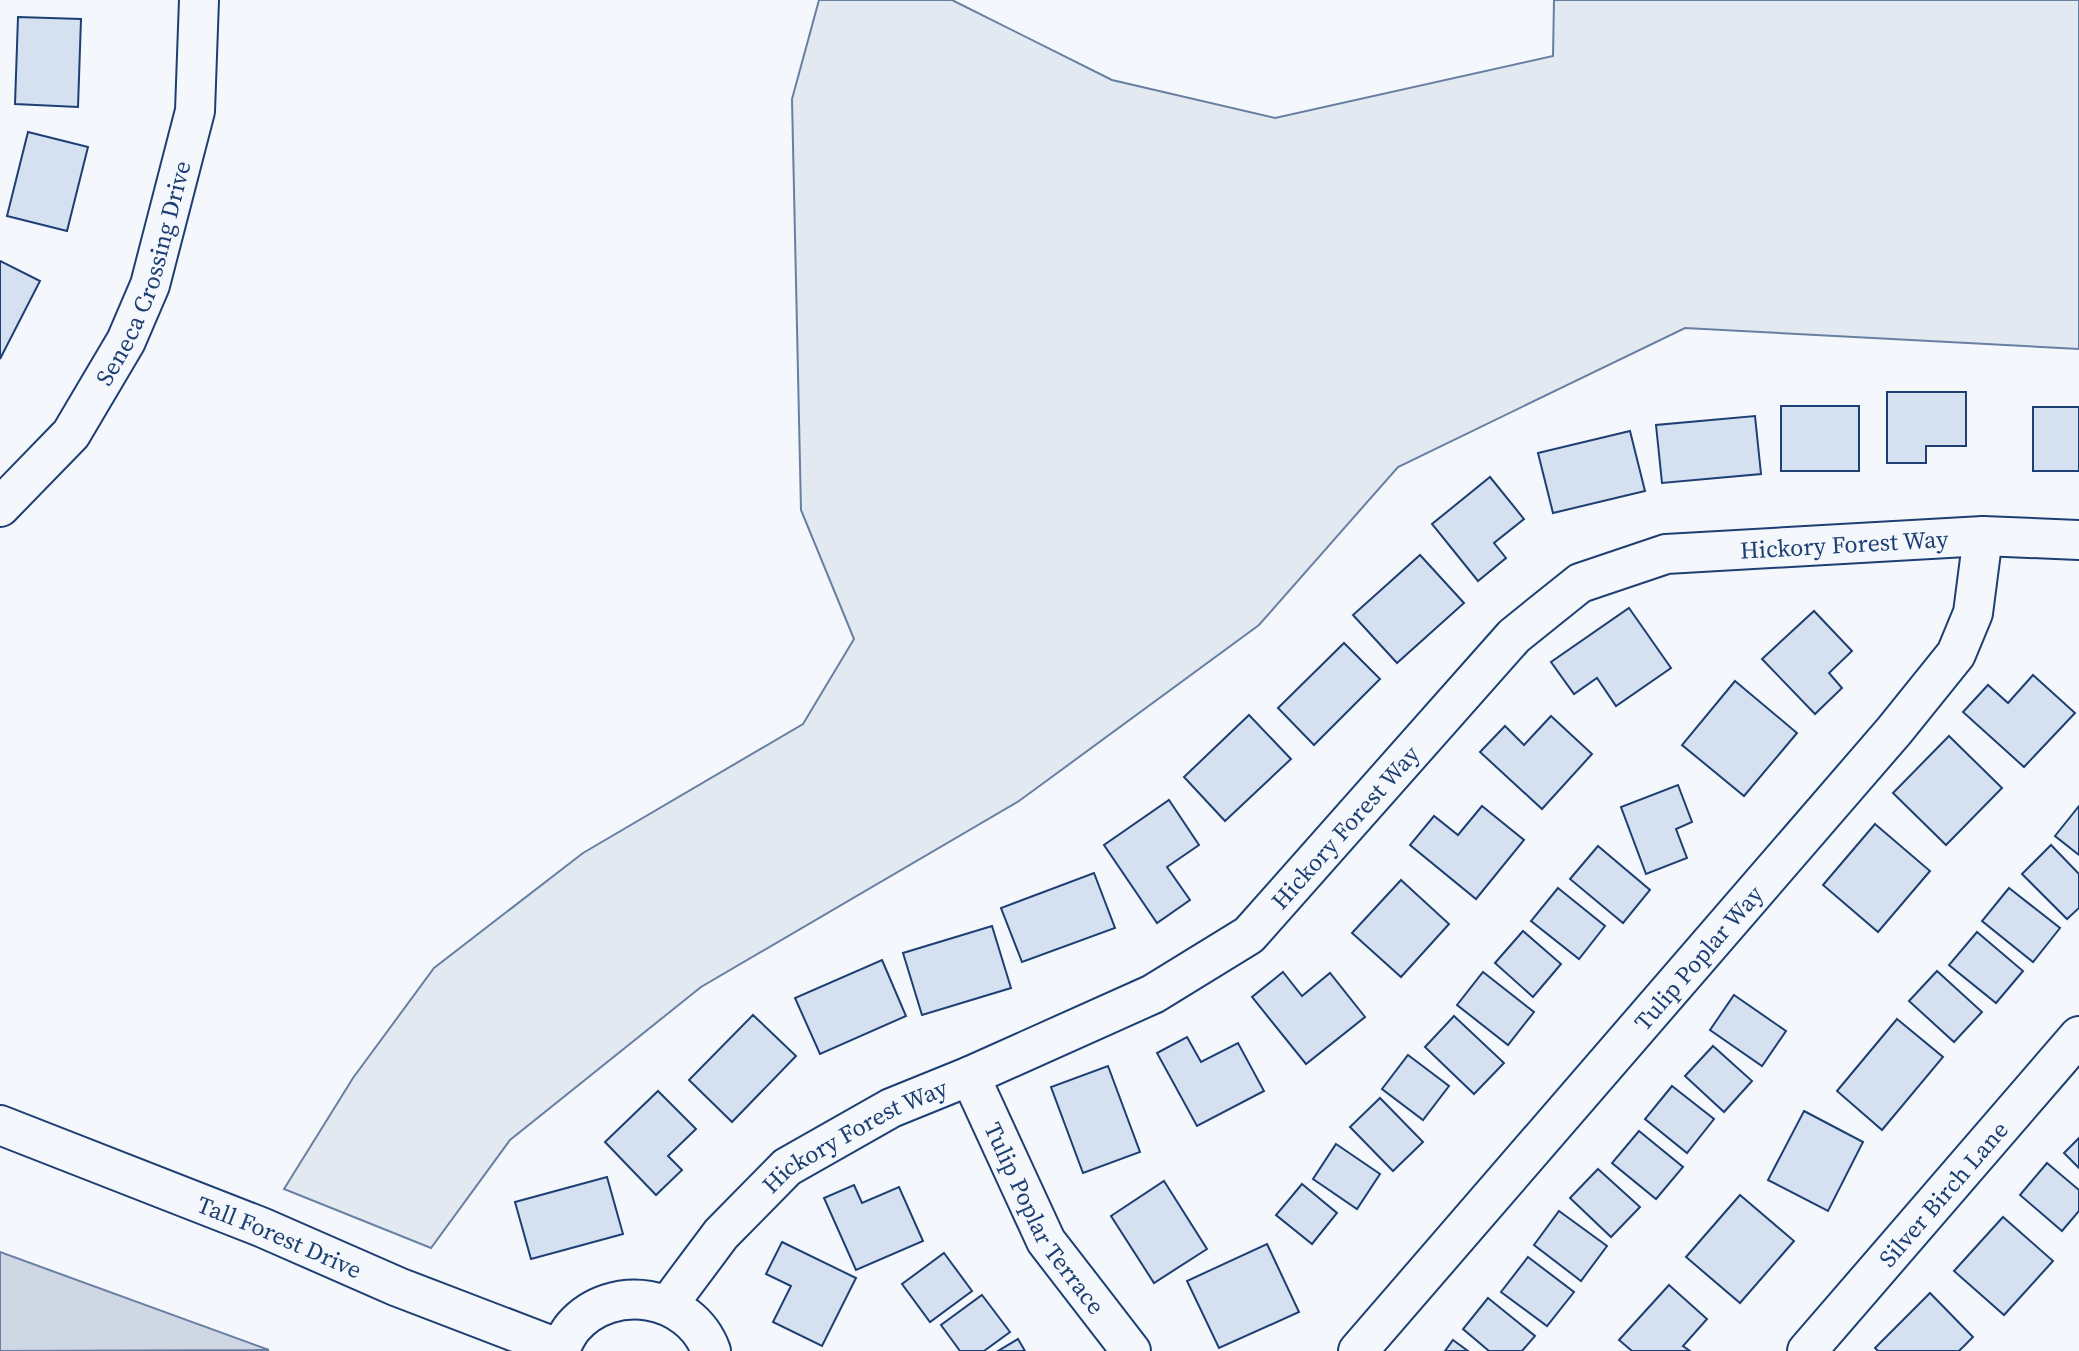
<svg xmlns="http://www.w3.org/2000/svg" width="2079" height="1351" font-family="'Source Serif 4',serif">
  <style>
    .green { fill: #e3e9f0; stroke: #687fa3; stroke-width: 2 }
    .water { fill: #cfd7e4; stroke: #687fa3; stroke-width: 2 }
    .building { fill: #d5e0f0; stroke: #1d3f73; stroke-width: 2 }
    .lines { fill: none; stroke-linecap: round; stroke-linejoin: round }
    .minor-casing { stroke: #1d3f73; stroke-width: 42 }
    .minor { stroke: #f4f7fb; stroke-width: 38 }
    .labels { text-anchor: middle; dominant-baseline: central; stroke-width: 5; stroke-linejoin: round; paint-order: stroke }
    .street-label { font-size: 24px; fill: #1d3f73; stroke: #f4f7fb }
  </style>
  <rect width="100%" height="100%" fill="#f4f7fb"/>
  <polygon class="green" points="819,0 952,0 1112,80 1275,118 1553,56 1554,0 2079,0 2079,349 1685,328 1398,467 1259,625 1019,801 701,987 510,1140 431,1248 284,1189 353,1078 434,968 583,853 803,724 854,639 801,510 792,99"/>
  <polygon class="water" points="0,1252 269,1350 0,1351"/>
  <g class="building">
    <polygon points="18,17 81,19 78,107 15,104"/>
    <polygon points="28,132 88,147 67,231 7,216"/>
    <polygon points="0,261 40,281 0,359"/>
    <polygon points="1887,392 1966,392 1966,446 1926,446 1926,463 1887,463"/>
    <rect x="1781" y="406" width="78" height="65"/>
    <rect x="2033" y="407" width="46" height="64"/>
    <polygon points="1755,416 1761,474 1662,483 1656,425"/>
    <polygon points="1630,431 1645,491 1553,513 1538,453"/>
    <polygon points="1490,477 1524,519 1494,543 1506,558 1478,581 1432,524"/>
    <polygon points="1420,555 1464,603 1397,663 1353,615"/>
    <polygon points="1629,608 1671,668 1616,706 1597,678 1574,694 1551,662"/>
    <polygon points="1814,611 1852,651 1829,673 1842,688 1815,714 1762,659"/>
    <polygon points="1344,643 1380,679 1314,745 1278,708"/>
    <polygon points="2033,675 2075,713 2024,767 1963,712 1988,685 2008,703"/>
    <polygon points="1735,681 1797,733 1744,796 1682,745"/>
    <polygon points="1249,715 1291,759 1225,821 1184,777"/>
    <polygon points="1551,716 1592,754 1542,809 1480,752 1505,726 1524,745"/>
    <polygon points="1949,736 2002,788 1946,845 1893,793"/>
    <polygon points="1678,785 1692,822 1676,829 1687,858 1646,874 1621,807"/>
    <polygon points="1169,800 1199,845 1167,867 1190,900 1157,923 1104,845"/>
    <polygon points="1482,806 1524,840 1476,899 1410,845 1434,816 1458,835"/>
    <polygon points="2079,806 2079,855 2055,836"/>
    <polygon points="1875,824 1930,871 1878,932 1823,885"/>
    <polygon points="2051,845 2079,874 2079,908 2067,919 2022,874"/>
    <polygon points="1598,846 1650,890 1623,923 1570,879"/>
    <polygon points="1094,873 1115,928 1022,962 1001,908"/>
    <polygon points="1401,880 1449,924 1401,977 1352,933"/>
    <polygon points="1558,888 1605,926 1579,959 1531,921"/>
    <polygon points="2009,888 2060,928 2033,962 1982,921"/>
    <polygon points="992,926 1011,988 922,1015 903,953"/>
    <polygon points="1523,931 1561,964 1533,997 1495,963"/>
    <polygon points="1977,932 2023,971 1996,1003 1949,965"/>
    <polygon points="882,960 906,1016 820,1054 795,998"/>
    <polygon points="1937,971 1982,1012 1954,1042 1909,1001"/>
    <polygon points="1283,972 1302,996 1330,973 1365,1017 1306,1064 1252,997"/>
    <polygon points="1483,972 1534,1012 1508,1045 1457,1005"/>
    <polygon points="1734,995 1786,1031 1762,1066 1710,1030"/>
    <polygon points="753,1015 796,1056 732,1122 689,1080"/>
    <polygon points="1454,1016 1504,1063 1474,1094 1425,1047"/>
    <polygon points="1897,1019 1943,1057 1882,1130 1837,1091"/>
    <polygon points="1187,1037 1201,1062 1238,1043 1264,1091 1197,1126 1157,1053"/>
    <polygon points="1713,1046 1752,1081 1724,1112 1685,1076"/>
    <polygon points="1408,1055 1449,1086 1423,1120 1382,1089"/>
    <polygon points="1108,1066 1140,1152 1083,1173 1051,1087"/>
    <polygon points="1672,1086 1714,1119 1687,1153 1645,1119"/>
    <polygon points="658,1091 696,1129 668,1156 682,1170 656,1195 605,1142"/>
    <polygon points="1380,1098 1423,1142 1393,1171 1350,1127"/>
    <polygon points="1804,1111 1863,1142 1828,1211 1768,1180"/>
    <polygon points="1639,1131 1683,1167 1656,1199 1612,1163"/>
    <polygon points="2079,1138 2079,1168 2064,1153"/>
    <polygon points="1336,1144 1380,1174 1357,1209 1313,1179"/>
    <polygon points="2047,1163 2079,1190 2079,1211 2062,1231 2020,1195"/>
    <polygon points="1598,1169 1640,1207 1611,1237 1570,1198"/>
    <polygon points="607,1177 623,1234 531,1259 515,1202"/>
    <polygon points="1164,1181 1207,1249 1154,1283 1111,1216"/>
    <polygon points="1302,1184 1337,1213 1312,1244 1276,1215"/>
    <polygon points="854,1185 862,1203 899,1187 923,1241 856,1270 824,1198"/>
    <polygon points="1740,1195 1794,1241 1740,1303 1686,1257"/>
    <polygon points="1559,1211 1607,1246 1581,1281 1534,1245"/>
    <polygon points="2003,1217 2053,1261 2004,1315 1954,1271"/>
    <polygon points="782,1242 856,1278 822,1346 773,1322 791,1286 766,1274"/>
    <polygon points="1267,1244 1299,1312 1219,1348 1187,1281"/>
    <polygon points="944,1253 972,1291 930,1322 902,1284"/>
    <polygon points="1528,1257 1574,1292 1547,1326 1501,1292"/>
    <polygon points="1669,1285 1707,1319 1683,1346 1690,1351 1632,1351 1619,1340"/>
    <polygon points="1930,1293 1973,1337 1959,1351 1878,1351 1875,1348"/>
    <polygon points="982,1295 1010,1332 984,1351 960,1351 941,1325"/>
    <polygon points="1488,1298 1535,1336 1522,1351 1489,1351 1463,1329"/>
    <polygon points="1018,1339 1025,1351 998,1351"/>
    <polygon points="1453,1340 1468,1351 1445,1351"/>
  </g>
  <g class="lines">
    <g class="minor-casing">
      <g id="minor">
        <path id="s1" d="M 0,507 L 71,434 L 126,341 L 150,285 L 195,111 L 199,0"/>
        <path id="s2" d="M 970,1076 L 1046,1241 L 1131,1351"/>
        <path id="s3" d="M 0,1125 L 261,1227 L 398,1287 L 560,1349"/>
        <path id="s4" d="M 668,1305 L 721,1234 L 787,1167 L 891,1108 L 970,1076 L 1153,994 L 1249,935 L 1514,636 L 1580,583 L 1666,554 L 1983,536 L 2079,540"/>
        <path d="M 559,1351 C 563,1344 567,1334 573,1327 C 612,1282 690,1294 711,1351"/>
        <path id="s5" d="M 1358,1351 L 1894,731 L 1956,654 L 1973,613 L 1983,536"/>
        <path id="s6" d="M 1807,1351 L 2079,1036"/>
      </g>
    </g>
    <use href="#minor" class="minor"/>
  </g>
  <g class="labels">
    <g class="street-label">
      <text stroke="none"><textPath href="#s1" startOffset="280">Seneca Crossing Drive</textPath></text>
      <text stroke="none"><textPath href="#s4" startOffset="1454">Hickory Forest Way</textPath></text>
      <text stroke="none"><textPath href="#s4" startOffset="845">Hickory Forest Way</textPath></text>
      <text stroke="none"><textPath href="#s5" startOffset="520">Tulip Poplar Way</textPath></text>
      <text stroke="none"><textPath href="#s4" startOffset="257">Hickory Forest Way</textPath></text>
      <text stroke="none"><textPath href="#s6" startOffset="208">Silver Birch Lane</textPath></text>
      <text stroke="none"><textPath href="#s2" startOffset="161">Tulip Poplar Terrace</textPath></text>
      <text stroke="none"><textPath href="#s3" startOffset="301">Tall Forest Drive</textPath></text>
    </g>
  </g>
</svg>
